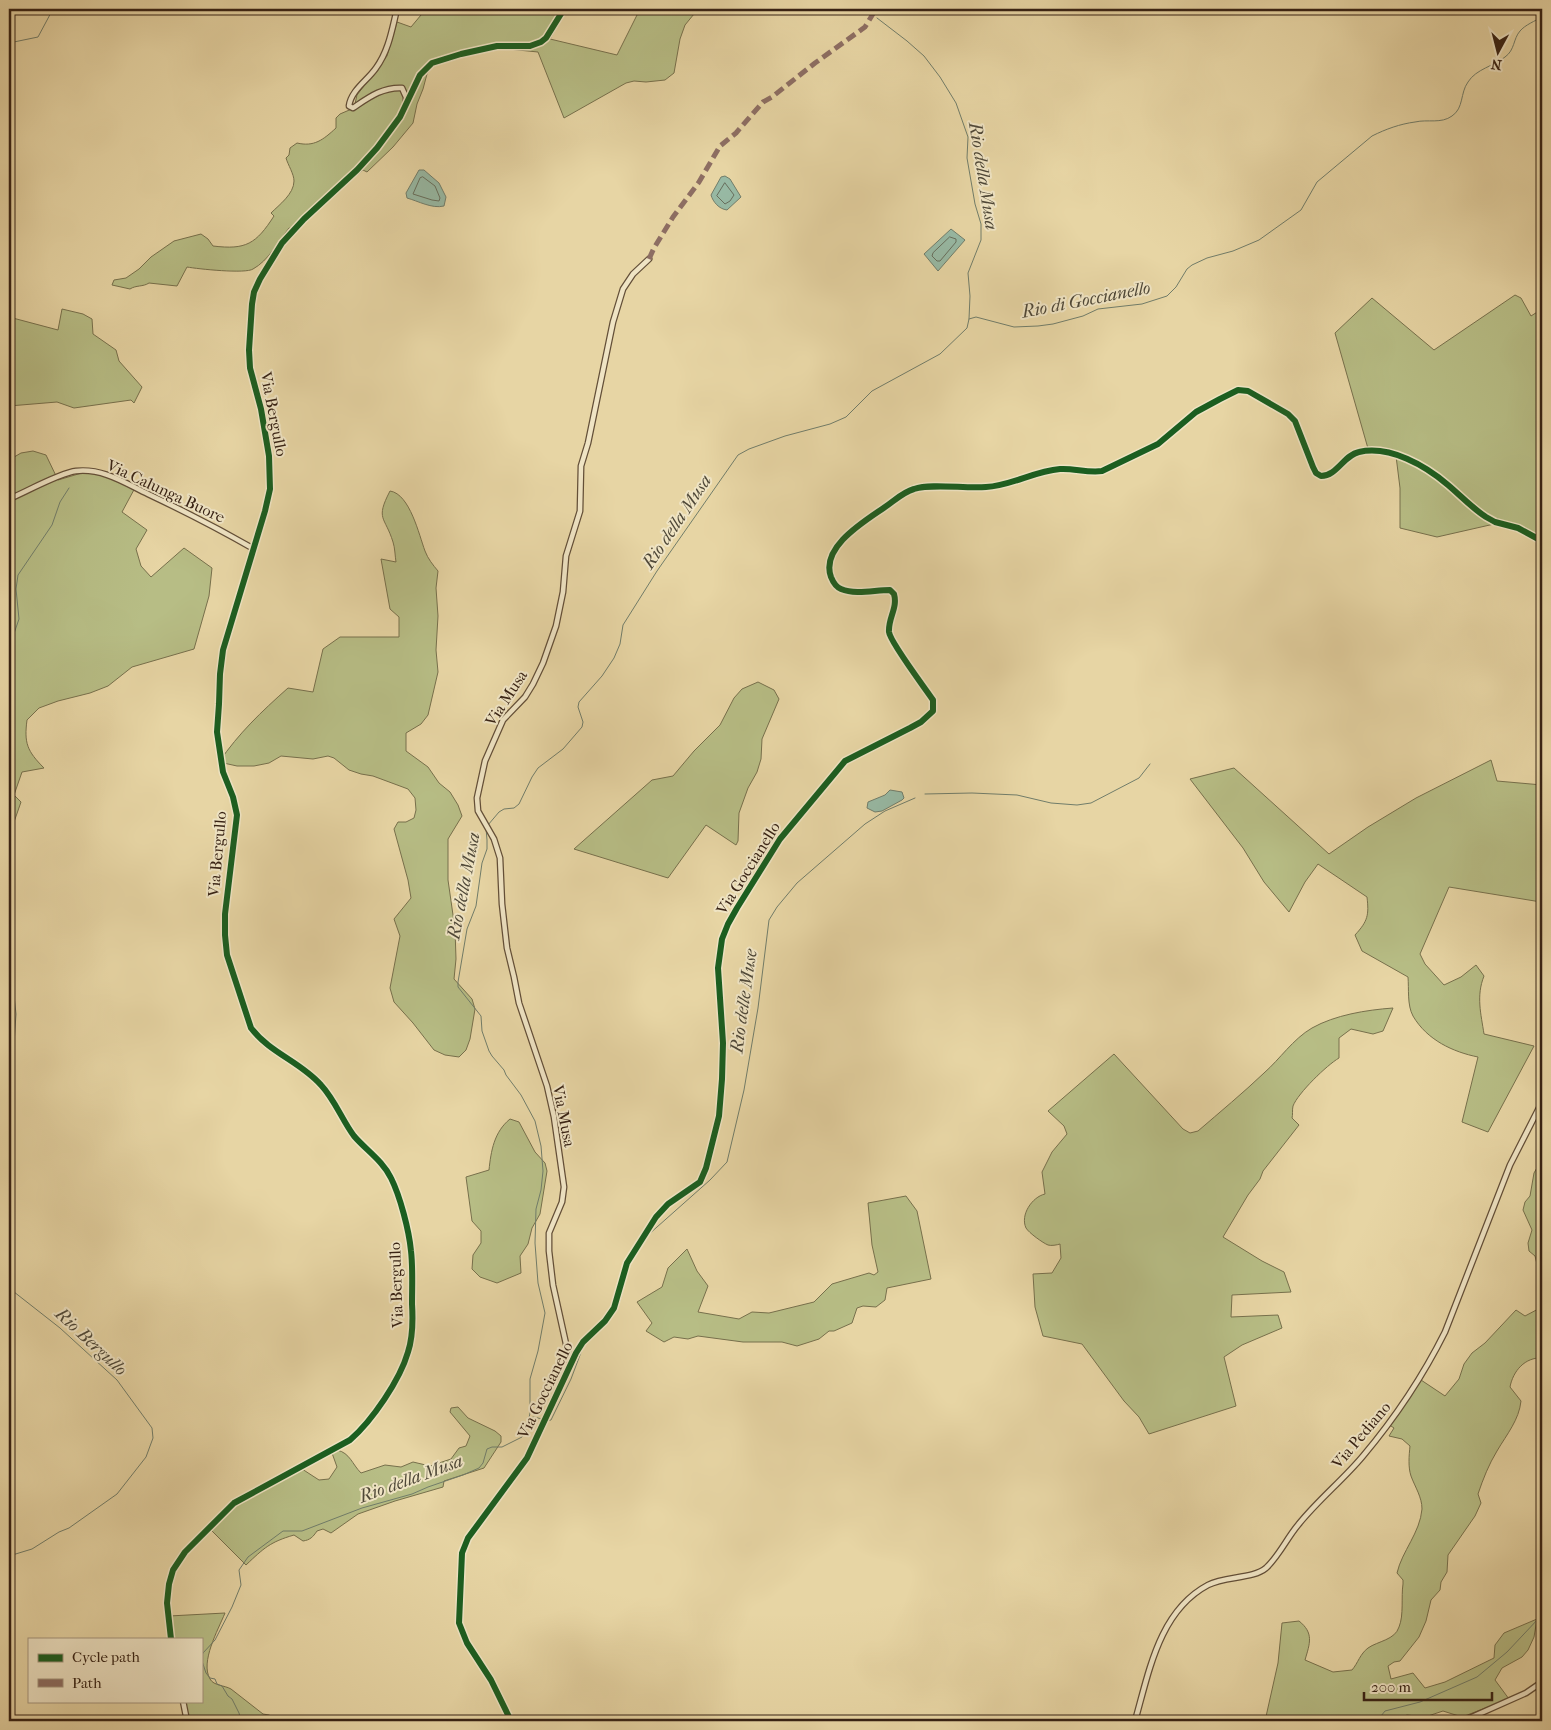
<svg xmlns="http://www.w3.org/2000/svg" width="1551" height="1730" font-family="'IM FELL French Canon',serif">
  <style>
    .green { fill: #b7bd85; stroke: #77704c }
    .water { fill: #97b9a4; stroke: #717d6a }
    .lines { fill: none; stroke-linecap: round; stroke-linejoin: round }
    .shore { stroke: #676e5c; stroke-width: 1 }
    .stream { stroke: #717d6a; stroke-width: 1 }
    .minor-casing { stroke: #634f38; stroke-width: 7 }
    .minor { stroke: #efe4c4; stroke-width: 4.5 }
    .quiet { stroke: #8d6e63; stroke-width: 5; stroke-dasharray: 10 5; stroke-linecap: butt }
    .cycleway-casing { stroke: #efe4c4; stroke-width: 9 }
    .cycleway { stroke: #1b5e20; stroke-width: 6 }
    .labels { text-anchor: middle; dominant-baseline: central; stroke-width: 4; stroke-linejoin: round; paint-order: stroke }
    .street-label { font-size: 16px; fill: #372214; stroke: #efe4c4 }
    .water-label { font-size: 18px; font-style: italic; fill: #4f4838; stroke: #efe4c4 }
  </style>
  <rect width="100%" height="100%" fill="#e7d5a4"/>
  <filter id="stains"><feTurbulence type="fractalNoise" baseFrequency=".004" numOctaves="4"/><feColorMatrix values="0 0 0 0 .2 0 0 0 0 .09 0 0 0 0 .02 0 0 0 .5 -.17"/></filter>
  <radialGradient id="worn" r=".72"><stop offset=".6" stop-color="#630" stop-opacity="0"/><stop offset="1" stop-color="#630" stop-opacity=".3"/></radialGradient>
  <g class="green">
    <path d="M 426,9 L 567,9 L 550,39 L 617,55 L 640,9 L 691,9 L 694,14 L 685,25 L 680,39 L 674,73 L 665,80 L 646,82 L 634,81 L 626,83 L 564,118 L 538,52 L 498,48 L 450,56 L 436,62 L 427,74 L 423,89 L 417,104 L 413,123 L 393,147 L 367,172 L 363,170 L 334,194 L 297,229 L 289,228 C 279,241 268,261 253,269 C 246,274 198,269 187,267 L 177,286 L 149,283 C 143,287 136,285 130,289 L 112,285 L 114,280 L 126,278 L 139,269 L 151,257 L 174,241 L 201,234 L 208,239 L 213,246 C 246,250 256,244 274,216 L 271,213 C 279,205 294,194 294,181 C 294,174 288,165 286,158 L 289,155 L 290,148 L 297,143 C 314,147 323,140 336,128 L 336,118 L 340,114 L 354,108 L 357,95 L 387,56 L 397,22 L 411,27 Z"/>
    <polygon points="1515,295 1521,298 1531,316 1542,309 1542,540 1503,522 1437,537 1400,528 1400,488 1396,456 1369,452 1335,333 1372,298 1434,350"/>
    <polygon points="62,309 83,314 92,319 93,334 116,350 119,361 142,387 134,403 131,400 74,408 57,402 9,406 9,317 58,330"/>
    <path d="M 33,451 L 46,455 L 58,480 L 85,472 L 108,476 L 136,486 L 122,512 L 147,530 L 136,549 L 141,566 L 151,577 L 184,548 L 212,568 L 209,596 L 194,649 L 132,667 L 108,686 L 90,693 L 58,701 L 39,708 L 27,720 C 24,743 27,751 44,768 L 22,772 L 14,795 L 21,802 L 14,822 L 9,820 L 9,460 L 21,453 Z"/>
    <path d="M 390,491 C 410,494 419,535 425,551 C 428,559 433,565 438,571 L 436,588 L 438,616 L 436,650 L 438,672 L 428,715 L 421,724 L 406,733 L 406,751 L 428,767 L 439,783 L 450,792 L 458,805 L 462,816 L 448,839 L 448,880 L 455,929 L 456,959 L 454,979 L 472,999 L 475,1009 L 470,1039 L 466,1050 L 459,1057 L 445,1055 L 434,1050 L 413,1023 L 394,1002 L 390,988 L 400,936 L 394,919 L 411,898 L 408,880 L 394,829 L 398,822 L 406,822 L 414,818 L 416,810 L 415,798 L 408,789 L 373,776 L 361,774 L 349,770 L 334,758 L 328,756 L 313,759 L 281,756 L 269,763 L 254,766 L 237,766 L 219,762 C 239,733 261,712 288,688 L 313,692 L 323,649 L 340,637 L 399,637 L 399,617 L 390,609 L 381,559 L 396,562 C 395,556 395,548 393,542 C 385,516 375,520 390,491 Z"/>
    <polygon points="758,682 774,690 779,699 762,739 761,759 757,772 748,788 739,813 738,841 736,845 706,825 668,878 574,849 652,780 673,776 694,751 720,725 734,698 742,689"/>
    <path d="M 1491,760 L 1497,781 L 1542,785 L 1542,900 L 1541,902 L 1449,887 L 1420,954 L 1425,964 L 1444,985 L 1461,977 L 1476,965 L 1484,976 C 1476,996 1481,1014 1484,1034 L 1534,1046 L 1488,1132 L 1462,1122 L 1478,1057 C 1453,1052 1427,1040 1413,1016 C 1407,1005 1409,989 1408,977 L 1362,951 L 1355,935 C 1368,921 1369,915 1367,897 L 1318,864 L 1305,882 L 1289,912 L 1264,882 L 1243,848 L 1190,779 L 1234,768 L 1329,854 L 1368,827 L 1416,798 Z"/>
    <path d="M 1393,1008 L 1383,1031 L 1373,1034 L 1351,1029 L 1339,1038 L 1339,1058 C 1327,1065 1298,1093 1293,1106 C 1292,1110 1293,1115 1292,1118 L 1299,1125 L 1263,1171 L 1260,1179 L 1248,1195 L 1223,1237 L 1262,1261 L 1284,1272 L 1291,1292 L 1232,1295 L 1231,1317 L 1278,1315 L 1282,1328 L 1242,1345 L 1224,1357 L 1236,1406 L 1149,1434 L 1139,1417 L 1124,1401 L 1082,1344 L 1043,1336 L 1035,1307 L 1033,1274 L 1052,1273 L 1061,1258 L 1060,1244 C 1057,1245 1051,1246 1048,1245 C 1043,1243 1029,1233 1026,1228 C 1020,1215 1032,1197 1045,1194 L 1042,1172 L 1052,1152 L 1067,1134 L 1064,1126 L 1048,1111 L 1114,1054 L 1183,1129 L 1190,1133 L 1198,1131 C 1220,1112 1243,1093 1264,1073 C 1280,1059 1293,1039 1312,1028 C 1335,1015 1366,1010 1393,1008 Z"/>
    <path d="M 510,1119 L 519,1122 L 535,1152 L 545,1163 L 547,1171 L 540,1214 L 532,1228 L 528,1244 L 520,1256 L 521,1273 L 497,1283 L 480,1277 L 472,1269 L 473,1255 L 481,1243 L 481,1231 L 472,1221 L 466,1177 L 489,1170 C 491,1151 494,1132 510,1119 Z"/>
    <polygon points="1542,1159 1542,1274 1539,1272 1535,1256 1529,1251 1528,1243 1532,1230 1523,1210 1525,1202 1530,1196 1534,1173"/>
    <polygon points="906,1196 917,1211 931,1279 887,1288 885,1300 876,1307 863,1306 857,1308 852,1323 834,1331 829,1331 819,1339 797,1346 782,1342 743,1342 698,1336 688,1339 674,1337 664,1342 646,1331 652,1323 637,1302 662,1287 668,1268 687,1249 697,1271 708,1286 698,1312 739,1319 752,1312 769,1313 814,1302 832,1284 869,1273 874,1275 878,1272 872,1245 868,1203"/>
    <path d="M 1542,1307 L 1542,1358 C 1525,1357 1513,1371 1510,1387 L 1521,1401 C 1519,1420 1507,1434 1497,1451 C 1489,1464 1483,1479 1478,1494 L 1481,1503 L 1475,1516 L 1448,1555 L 1447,1572 L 1441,1582 L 1440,1590 L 1431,1600 L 1426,1621 L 1419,1637 L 1400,1661 L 1394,1662 L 1388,1666 L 1391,1679 L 1413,1673 L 1425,1688 L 1445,1682 L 1494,1658 L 1495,1645 L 1504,1633 L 1537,1619 L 1534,1637 L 1528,1650 L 1522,1657 L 1502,1668 L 1495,1680 L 1509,1699 L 1462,1717 L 1443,1711 L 1425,1717 L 1407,1715 L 1399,1718 L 1396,1721 L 1265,1721 L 1278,1663 L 1282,1623 L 1299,1621 C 1314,1633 1310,1643 1305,1660 L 1333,1672 L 1352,1670 C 1358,1663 1360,1654 1368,1648 C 1378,1641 1395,1640 1399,1627 C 1404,1615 1401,1597 1403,1584 L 1403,1580 L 1397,1573 C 1402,1551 1420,1533 1422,1509 C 1422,1497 1415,1487 1411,1476 C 1408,1467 1409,1456 1410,1446 L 1402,1439 L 1389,1436 L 1394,1428 L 1388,1424 L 1418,1378 L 1445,1396 L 1459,1379 L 1464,1364 L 1472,1353 L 1485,1343 L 1516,1310 L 1525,1316 Z"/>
    <path d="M 458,1407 L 468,1418 L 495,1431 L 501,1436 L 501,1442 L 484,1468 L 444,1481 L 443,1487 L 395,1501 L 358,1514 L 331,1533 L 323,1529 L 317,1531 C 313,1537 310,1540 303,1541 L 294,1535 C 270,1542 264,1548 246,1565 L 209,1528 L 235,1504 L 299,1467 L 319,1480 L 329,1479 L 337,1467 L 332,1453 L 337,1450 C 350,1453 352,1464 361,1473 L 385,1465 L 401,1467 L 413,1462 L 430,1466 L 451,1459 L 459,1448 L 466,1446 L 470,1436 L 450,1412 L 451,1408 Z"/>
    <path d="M 225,1613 C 218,1630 200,1662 210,1679 C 214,1686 224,1685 231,1689 L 263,1714 L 269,1715 L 281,1721 L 186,1721 L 182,1701 L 201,1701 L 201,1639 L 169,1639 L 169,1616 Z"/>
  </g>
  <g class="water">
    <path d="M 419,170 L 424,170 L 439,183 L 446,197 L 444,206 C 432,209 418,201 407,198 L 406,193 Z"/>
    <path d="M 725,176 L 730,179 L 741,197 L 727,210 C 719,209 713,202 711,195 L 721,177 Z"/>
    <polygon points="951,229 965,240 938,271 924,254"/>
    <polygon points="890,790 902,792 904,798 902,800 882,811 875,812 867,808 868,802 885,795"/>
  </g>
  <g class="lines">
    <g class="shore">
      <polygon points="423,177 435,186 440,198 439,201 432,200 413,194 420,178"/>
      <polygon points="725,183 734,195 730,201 725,204 717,196"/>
      <polygon points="950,237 956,239 956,242 940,261 937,261 932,256 933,253"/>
    </g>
    <g class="stream">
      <polyline points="9,43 38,37 53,9"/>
      <path d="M 969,319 L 976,317 L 1014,327 L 1038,326 L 1053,324 L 1083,316 L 1098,309 L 1142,304 L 1167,296 L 1176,287 L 1187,269 L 1192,265 L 1207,258 L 1233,251 L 1259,240 L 1301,210 L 1317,182 L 1372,136 C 1386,129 1400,124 1415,122 C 1428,119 1441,124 1452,116 C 1464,108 1460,93 1468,82 C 1476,69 1494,66 1505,57 C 1515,50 1513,39 1520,31 C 1525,25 1535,21 1542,17"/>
      <polyline points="9,648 19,619 16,589 18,575 52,525 60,502 69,488"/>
      <polyline points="925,794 972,793 1017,795 1051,803 1077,805 1091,803 1139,778 1150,764"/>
      <polyline points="488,825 499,812 504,809 514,808 519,804 532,777 538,768 563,749 582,727 583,722 578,707 579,702 602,676 614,658 620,644 623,625 657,571 738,455 749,449 785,436 830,424 846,417 872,391 940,354 967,328 969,319 970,296 968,273 981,240 981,224 975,204 967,158 968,137 956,103 940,77 924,56 907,41 877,18"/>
      <polyline points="9,950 16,1014 9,1118"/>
      <polyline points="637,1251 648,1235 710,1180 727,1162 744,1090 758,1008 769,920 777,907 797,883 865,824 885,811 915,798"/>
      <polyline points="9,1288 60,1328 117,1380 152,1428 153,1438 146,1457 117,1494 69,1528 59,1532 32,1549 9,1556"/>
      <path d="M 601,1328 C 619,1313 621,1299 625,1277"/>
      <polyline points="529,1418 534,1417 542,1419"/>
      <polyline points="547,1421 551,1420 571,1379 583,1347 593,1336"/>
      <polyline points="241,1721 239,1713 232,1699 228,1696 222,1686 217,1684 215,1679 210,1678 206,1673 201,1658 203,1653 215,1640 232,1607 241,1585 239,1570 248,1557 283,1531 302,1531 362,1508 412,1494 428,1487 463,1475 479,1468 483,1463 487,1449 492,1447 502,1447 522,1437 527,1428 530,1413 530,1379 538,1351 545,1313 538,1283 535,1243 536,1209 541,1190 543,1171 541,1146 535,1121 521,1095 506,1075 504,1070 492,1056 489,1051 482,1031 481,1016 458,987 458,982 467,929 476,906 482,863 487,849 487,840 486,828"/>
      <path d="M 1377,1721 L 1385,1711 L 1420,1702 L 1477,1677 L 1507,1652 L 1539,1618 C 1543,1606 1535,1593 1542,1582"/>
    </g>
    <g class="minor-casing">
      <g id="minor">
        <path d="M 397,9 C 392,29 389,50 376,68 C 368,80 351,90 349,106 L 353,108 C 368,98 382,87 402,88 L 406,97 L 406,102"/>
        <path d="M 9,499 C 26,492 59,473 76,471 C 103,468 125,483 148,494 C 184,511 219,529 254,549"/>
        <polyline points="570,1362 553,1285 549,1251 549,1233 562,1202 564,1187 554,1117 547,1086 519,1003 514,977 507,948 502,904 500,858 494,839 478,811 477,798 485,761 503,720 525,697 533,684 543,663 556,626 563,592 566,556 580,511 581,466 588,443 613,322 623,289 633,274 649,259"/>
        <path d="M 171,1639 L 167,1603 L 169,1584 L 173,1570 L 185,1552 L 234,1503 L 350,1440 C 372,1421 400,1380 408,1352 C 413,1337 413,1320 412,1304 C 412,1286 413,1268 411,1251 C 409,1230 400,1196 391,1178 C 383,1161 366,1150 354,1136 C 342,1120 335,1100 321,1085 C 301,1062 270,1053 251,1028 L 227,955 L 225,935 L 225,914 L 237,815 L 233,797 L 223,772 L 217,732 L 219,704 L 220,674 L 223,650 L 265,511 L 270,489 L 269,456 L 261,409 L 250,368 L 249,350 L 252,304 L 254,292 L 260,279 L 282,243 L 304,219 L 357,170 L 377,148 L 400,117 L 420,75 L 432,63 L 461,54 L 497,46 L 530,46 L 541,42 L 546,38 L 564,9"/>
        <polyline points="183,1701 187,1721"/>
        <path d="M 511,1721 L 491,1680 L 467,1643 L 459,1623 L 462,1553 L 468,1538 L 527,1458 L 576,1353 L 583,1342 L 605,1321 L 614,1308 L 627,1263 L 656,1217 L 668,1204 L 700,1182 L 706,1168 L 719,1116 L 722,1079 L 723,1043 L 718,968 L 722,939 L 728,924 L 737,908 L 780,839 L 845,761 L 910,728 L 921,722 L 933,711 L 933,700 C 925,688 890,642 889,632 C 888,618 898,608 894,594 L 890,590 C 874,590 856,595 841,589 C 836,587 833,582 831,577 C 820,547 865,521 885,507 C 894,501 903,492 914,489 C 932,483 966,489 986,487 C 1011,486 1034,471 1060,469 C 1074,468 1087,473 1102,471 L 1158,444 L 1196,412 L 1220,399 L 1238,390 L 1248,391 L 1288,414 L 1295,421 L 1313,467 L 1316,473 L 1321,476 C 1337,476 1344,455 1359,452 C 1390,445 1426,466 1448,485 C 1461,496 1472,508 1486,517 L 1495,522 L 1518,528 L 1542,541"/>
        <path d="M 1135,1721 C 1149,1672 1159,1611 1208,1585 C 1225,1576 1253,1579 1266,1568 C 1279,1556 1287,1538 1298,1525 C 1318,1500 1343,1480 1363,1456 C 1395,1418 1423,1376 1445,1332 L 1510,1165 L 1542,1102"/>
        <polyline points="1463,1721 1526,1693 1542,1682"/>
      </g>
    </g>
    <use href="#minor" class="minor"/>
    <polyline class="quiet" points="649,259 654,248 673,217 699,182 720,146 736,133 763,102 772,97 815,63 865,27 876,9"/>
    <g class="cycleway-casing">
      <g id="cycleway">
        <path d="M 171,1639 L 167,1603 L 169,1584 L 173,1570 L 185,1552 L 234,1503 L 350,1440 C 372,1421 400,1380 408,1352 C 413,1337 413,1320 412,1304 C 412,1286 413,1268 411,1251 C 409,1230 400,1196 391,1178 C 383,1161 366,1150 354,1136 C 342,1120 335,1100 321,1085 C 301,1062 270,1053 251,1028 L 227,955 L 225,935 L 225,914 L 237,815 L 233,797 L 223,772 L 217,732 L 219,704 L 220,674 L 223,650 L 265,511 L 270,489 L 269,456 L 261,409 L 250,368 L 249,350 L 252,304 L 254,292 L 260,279 L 282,243 L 304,219 L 357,170 L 377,148 L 400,117 L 420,75 L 432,63 L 461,54 L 497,46 L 530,46 L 541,42 L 546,38 L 564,9"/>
        <path d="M 511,1721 L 491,1680 L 467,1643 L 459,1623 L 462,1553 L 468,1538 L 527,1458 L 576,1353 L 583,1342 L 605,1321 L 614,1308 L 627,1263 L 656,1217 L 668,1204 L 700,1182 L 706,1168 L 719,1116 L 722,1079 L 723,1043 L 718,968 L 722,939 L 728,924 L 737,908 L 780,839 L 845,761 L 910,728 L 921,722 L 933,711 L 933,700 C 925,688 890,642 889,632 C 888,618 898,608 894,594 L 890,590 C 874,590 856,595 841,589 C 836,587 833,582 831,577 C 820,547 865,521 885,507 C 894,501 903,492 914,489 C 932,483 966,489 986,487 C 1011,486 1034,471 1060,469 C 1074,468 1087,473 1102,471 L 1158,444 L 1196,412 L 1220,399 L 1238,390 L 1248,391 L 1288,414 L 1295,421 L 1313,467 L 1316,473 L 1321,476 C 1337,476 1344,455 1359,452 C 1390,445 1426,466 1448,485 C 1461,496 1472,508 1486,517 L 1495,522 L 1518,528 L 1542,541"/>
      </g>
    </g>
    <use href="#cycleway" class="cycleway"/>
  </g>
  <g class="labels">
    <g class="street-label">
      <text transform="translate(274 414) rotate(79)">Via Bergullo</text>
      <text transform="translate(166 491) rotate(25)">Via Calunga Buore</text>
      <text transform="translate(506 698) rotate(-57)">Via Musa</text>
      <text transform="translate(217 854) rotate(-85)">Via Bergullo</text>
      <text transform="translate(748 868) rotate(-58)">Via Goccianello</text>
      <text transform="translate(564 1116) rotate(79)">Via Musa</text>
      <text transform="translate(396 1285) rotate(-92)">Via Bergullo</text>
      <text transform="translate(545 1390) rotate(-64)">Via Goccianello</text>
      <text transform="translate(1361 1435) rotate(-50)">Via Pediano</text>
    </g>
    <g class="water-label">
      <text transform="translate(983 176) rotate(81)">Rio della Musa</text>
      <text transform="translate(1086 300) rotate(-11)">Rio di Goccianello</text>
      <text transform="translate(677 522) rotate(-56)">Rio della Musa</text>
      <text transform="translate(464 886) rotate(-79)">Rio della Musa</text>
      <text transform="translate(744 1001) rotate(-82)">Rio delle Muse</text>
      <text transform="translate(91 1342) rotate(43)">Rio Bergullo</text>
      <text transform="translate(411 1479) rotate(-20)">Rio della Musa</text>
    </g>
  </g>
  <rect width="1551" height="1730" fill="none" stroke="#e7d5a4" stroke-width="30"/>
  <rect x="10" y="10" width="1531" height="1710" fill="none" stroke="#372214" stroke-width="2.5"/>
  <rect x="15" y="15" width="1521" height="1700" fill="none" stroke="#372214"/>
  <rect x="28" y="1638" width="175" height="65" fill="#efe4c4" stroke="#a5967e"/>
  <rect x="38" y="1654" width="25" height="8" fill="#1b5e20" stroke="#a5967e"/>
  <text x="72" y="1662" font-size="15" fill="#372214">Cycle path</text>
  <rect x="38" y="1679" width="25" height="8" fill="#8d6e63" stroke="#a5967e"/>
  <text x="72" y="1688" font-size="15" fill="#372214">Path</text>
  <g transform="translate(1498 52) rotate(187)" stroke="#efe4c4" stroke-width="4" paint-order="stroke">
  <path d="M0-4L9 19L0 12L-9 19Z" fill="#372214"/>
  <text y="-8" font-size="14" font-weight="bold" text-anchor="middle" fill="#372214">N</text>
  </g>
  <path d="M1364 1692v8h128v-8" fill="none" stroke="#372214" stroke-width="2.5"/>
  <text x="1371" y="1692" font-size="15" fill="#372214" stroke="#efe4c4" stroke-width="4" paint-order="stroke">200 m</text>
  <rect width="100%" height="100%" filter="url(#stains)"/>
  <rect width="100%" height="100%" fill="url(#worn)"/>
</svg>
